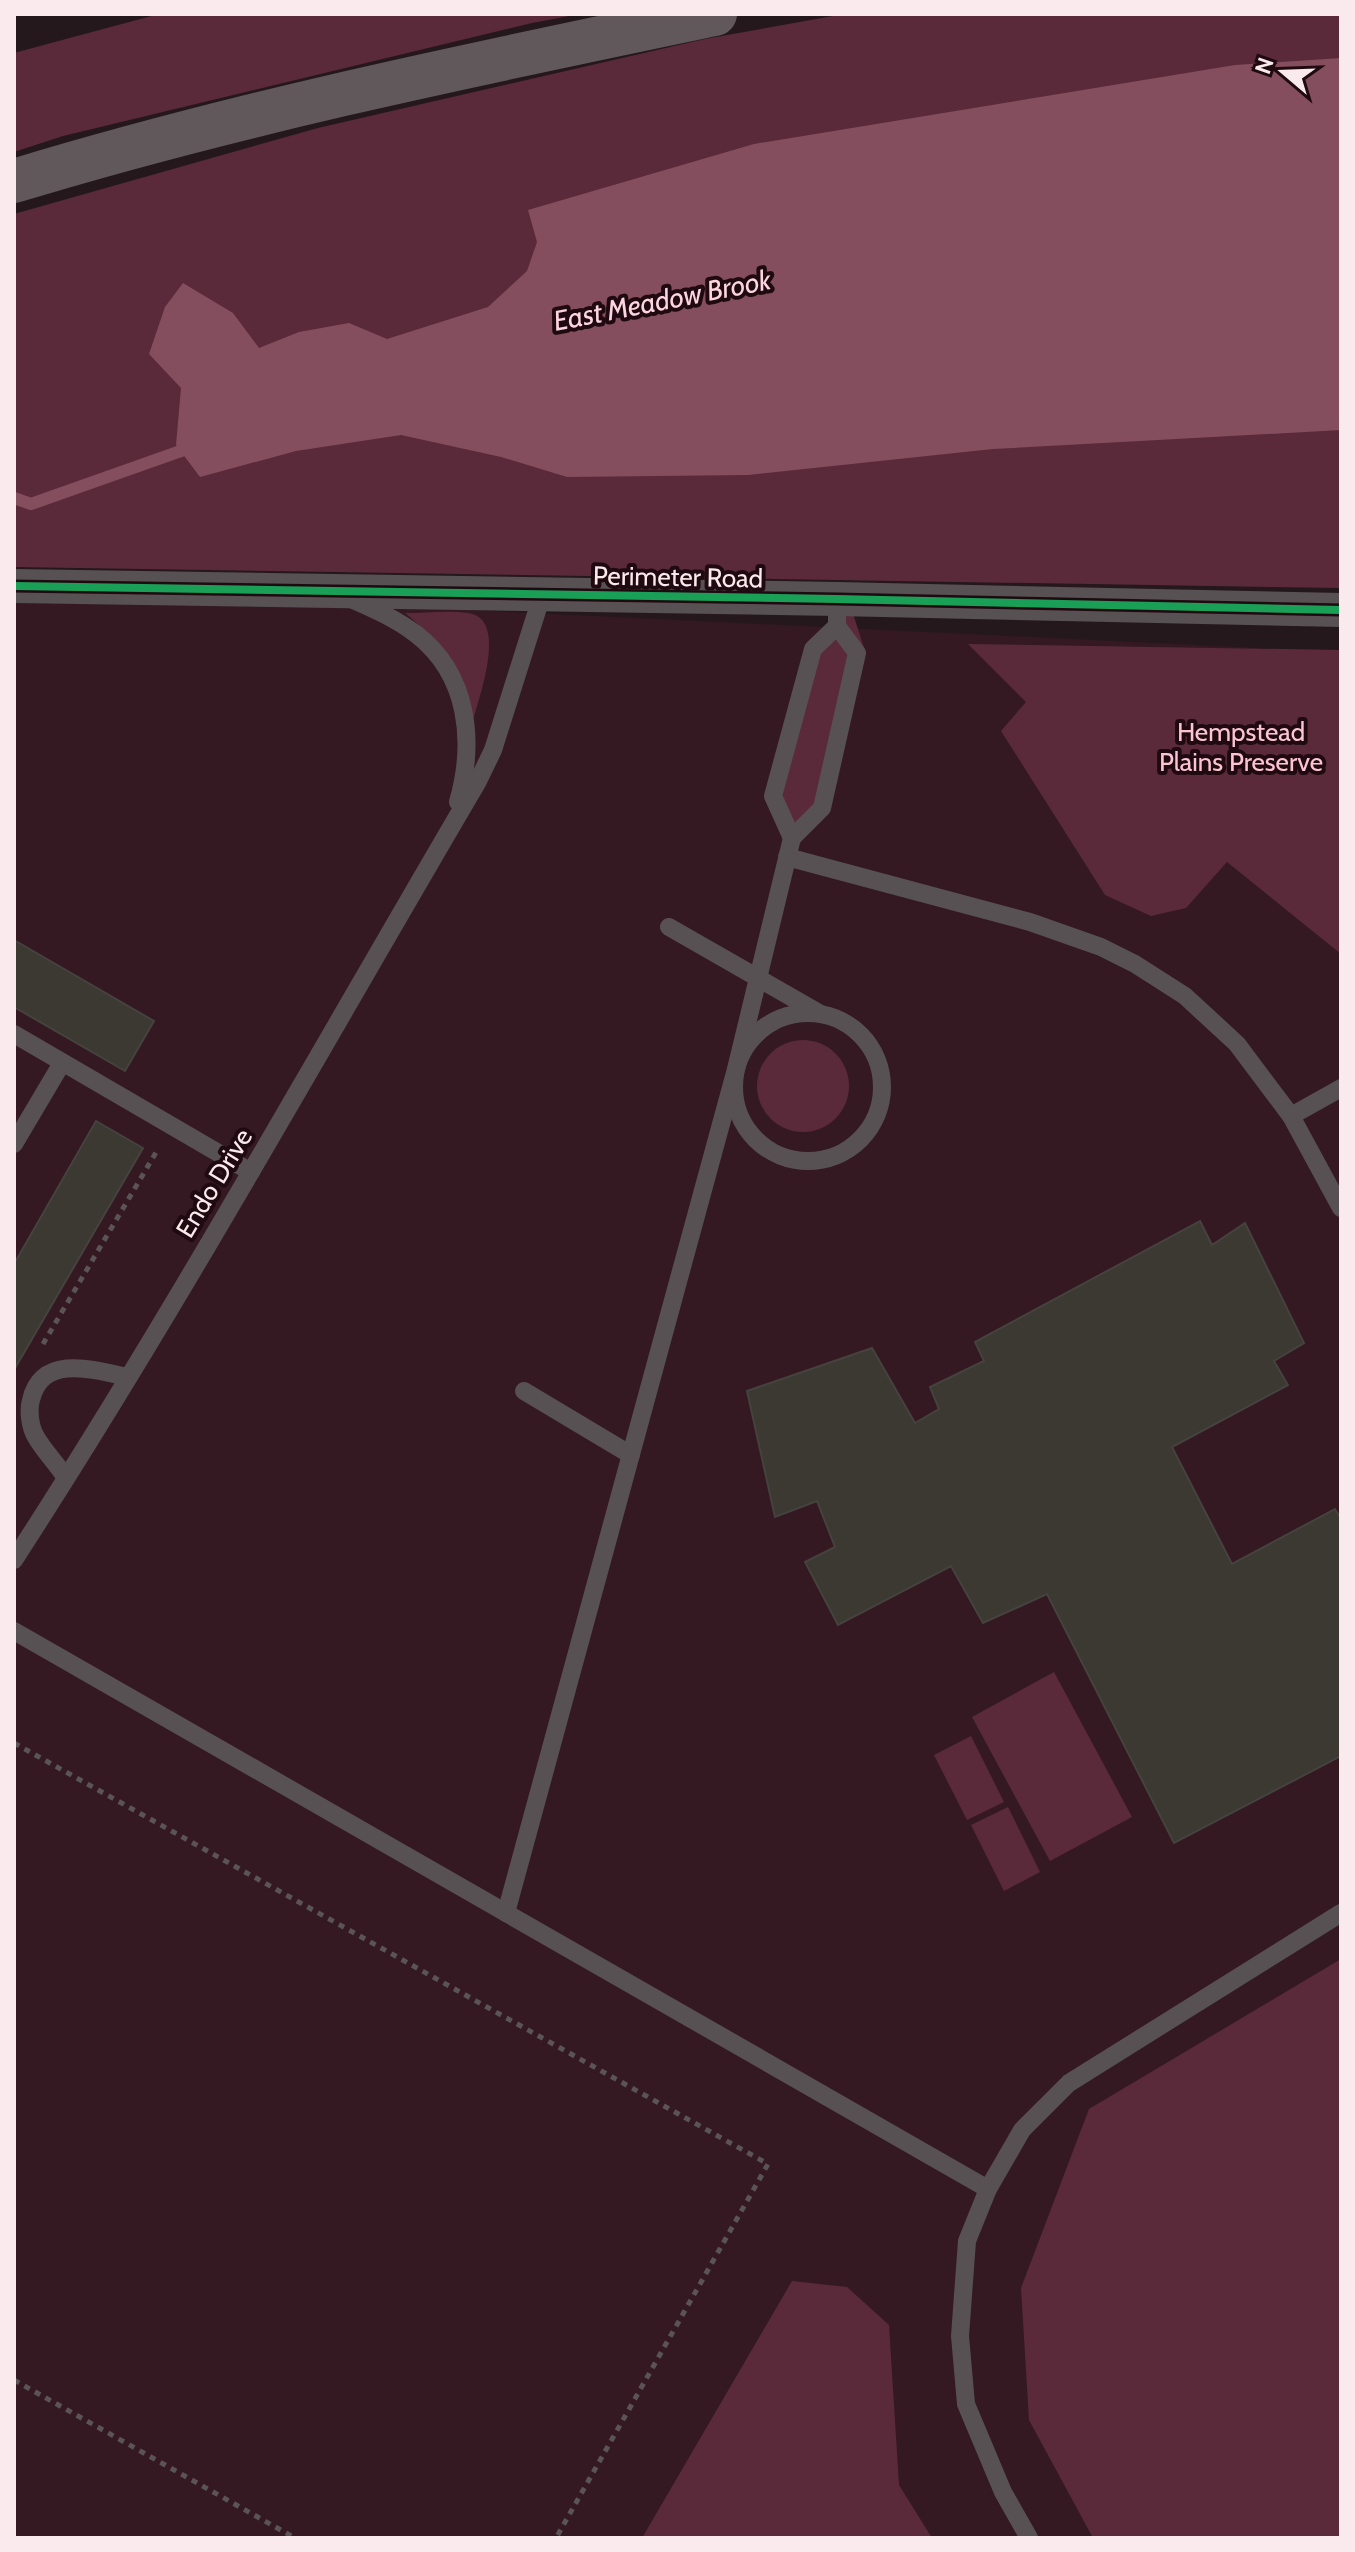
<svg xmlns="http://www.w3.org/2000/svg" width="1355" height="2552" font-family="Cabin,sans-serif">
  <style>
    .built { fill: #341922 }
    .green { fill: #5a2a3a }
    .water { fill: #854e5e }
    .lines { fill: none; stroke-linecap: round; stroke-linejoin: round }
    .stream { stroke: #854e5e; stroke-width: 12 }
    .building { fill: #3c3932; stroke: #45423f; stroke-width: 2 }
    .path { stroke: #5b5456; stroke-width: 5; stroke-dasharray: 6 6; stroke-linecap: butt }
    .service { stroke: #575153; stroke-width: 18 }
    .minor { stroke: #575153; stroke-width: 34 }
    .motorway { stroke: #60585b; stroke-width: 44 }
    .cycleway-casing { stroke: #200a11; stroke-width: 13 }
    .cycleway { stroke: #1a9f57; stroke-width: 8 }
    .labels { text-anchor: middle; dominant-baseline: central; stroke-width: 8; stroke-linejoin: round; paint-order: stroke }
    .street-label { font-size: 26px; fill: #fae9ed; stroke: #200a11 }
    .park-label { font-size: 26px; fill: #fcc4d3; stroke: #200a11 }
    .water-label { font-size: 28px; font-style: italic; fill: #fcd5e0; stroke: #200a11 }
  </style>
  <rect width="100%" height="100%" fill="#25181c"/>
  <polygon class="built" points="14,588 1341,652 1341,2538 14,2538"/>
  <g class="green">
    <polygon points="159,14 580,14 532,23 63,136 14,152 14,53"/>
    <polygon points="844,14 1341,14 1341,588 14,567 14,214 318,128 705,39"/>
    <polygon points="849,601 864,648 822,808 794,852 773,796 817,634"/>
    <path d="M 405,613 C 425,613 448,610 468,613 C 508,618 480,694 474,718 C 459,677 440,641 405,613 Z"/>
    <polygon points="968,644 1341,650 1341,954 1227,862 1186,908 1151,916 1105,895 1001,731 1026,702"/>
    <circle cx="803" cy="1086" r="46"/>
    <polygon points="1054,1672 1132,1817 1050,1861 972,1717"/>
    <polygon points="971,1736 1004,1802 967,1820 934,1755"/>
    <polygon points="1008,1807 1040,1872 1004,1891 971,1825"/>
    <polygon points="1341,1959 1341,2538 1093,2538 1029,2420 1021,2288 1089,2109"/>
    <polygon points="792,2281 847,2287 889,2325 899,2485 932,2538 642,2538"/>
  </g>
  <polygon class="water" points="1341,58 1341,430 993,449 748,475 567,477 501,457 401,435 296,451 200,477 176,445 181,388 149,354 165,307 183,283 233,313 259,348 299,332 349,323 387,339 488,307 527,271 537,242 528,210 754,144 1235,65"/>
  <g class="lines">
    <polyline class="stream" points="14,498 31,504 195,446"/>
  </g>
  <g class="building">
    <polygon points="14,940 154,1021 125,1071 14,1007"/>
    <polygon points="96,1121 143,1148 14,1370 14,1264"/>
    <polygon points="1200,1221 1212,1245 1245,1223 1304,1343 1274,1361 1288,1385 1172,1447 1232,1564 1335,1509 1341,1519 1341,1756 1174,1843 1047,1594 983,1623 951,1566 838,1625 805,1562 835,1547 817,1501 775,1517 747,1391 872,1348 915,1423 939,1409 930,1387 984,1361 975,1342"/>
  </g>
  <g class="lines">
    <g class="path">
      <polyline points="43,1344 158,1149"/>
      <polyline points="14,1743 768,2164 556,2538"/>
      <polyline points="14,2380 295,2538"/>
    </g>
    <g class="service">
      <path d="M 351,599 C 374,609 396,619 416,634 C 469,675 475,742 458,802"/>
      <polyline points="837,626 813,649 773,796 792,838 822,808 857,653 837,626 837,599"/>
      <polyline points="787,857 1030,922 1101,947 1135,964 1185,996 1237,1044 1291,1116 1341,1208"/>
      <polyline points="669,927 819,1013"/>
      <circle cx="808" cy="1087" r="74"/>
      <polyline points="14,1034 251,1172"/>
      <polyline points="1291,1116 1341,1088"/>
      <polyline points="14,1144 62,1063"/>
      <polyline points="524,1391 631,1455"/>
      <path d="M 66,1478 C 57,1464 44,1451 36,1437 C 30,1427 28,1411 31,1400 C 42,1354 92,1369 127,1377"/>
      <path d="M 14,1560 C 178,1307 324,1043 477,783 L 493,750 L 542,595"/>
      <polyline points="14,1631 988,2189"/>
      <polyline points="506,1913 736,1069 792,838"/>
      <polyline points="1029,2538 1003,2492 966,2404 960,2336 967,2241 988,2189 1022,2130 1069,2083 1341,1913"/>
    </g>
    <polyline class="minor" points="14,586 837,599 1341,610"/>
    <path class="motorway" d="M 14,181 C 244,111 480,63 715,14"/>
    <g class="cycleway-casing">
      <polyline id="cycleway" points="14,586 837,599 1341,610"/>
    </g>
    <use href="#cycleway" class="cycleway"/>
  </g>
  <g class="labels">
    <g class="street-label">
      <text transform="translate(678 577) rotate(1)">Perimeter Road</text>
      <text transform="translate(214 1183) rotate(-59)">Endo Drive</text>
    </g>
    <g class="park-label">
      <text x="1241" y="732">Hempstead<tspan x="1241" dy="30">Plains Preserve</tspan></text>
    </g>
    <g class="water-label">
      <text transform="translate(662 300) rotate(-11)">East Meadow Brook</text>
    </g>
  </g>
  <rect width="1355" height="2552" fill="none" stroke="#fae9ed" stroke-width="32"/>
  <g transform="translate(1283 72) rotate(289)" stroke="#200a11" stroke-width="6" paint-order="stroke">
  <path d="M0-6L14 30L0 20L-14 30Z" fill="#fae9ed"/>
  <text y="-12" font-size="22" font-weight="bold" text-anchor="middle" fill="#fae9ed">N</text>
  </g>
</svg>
